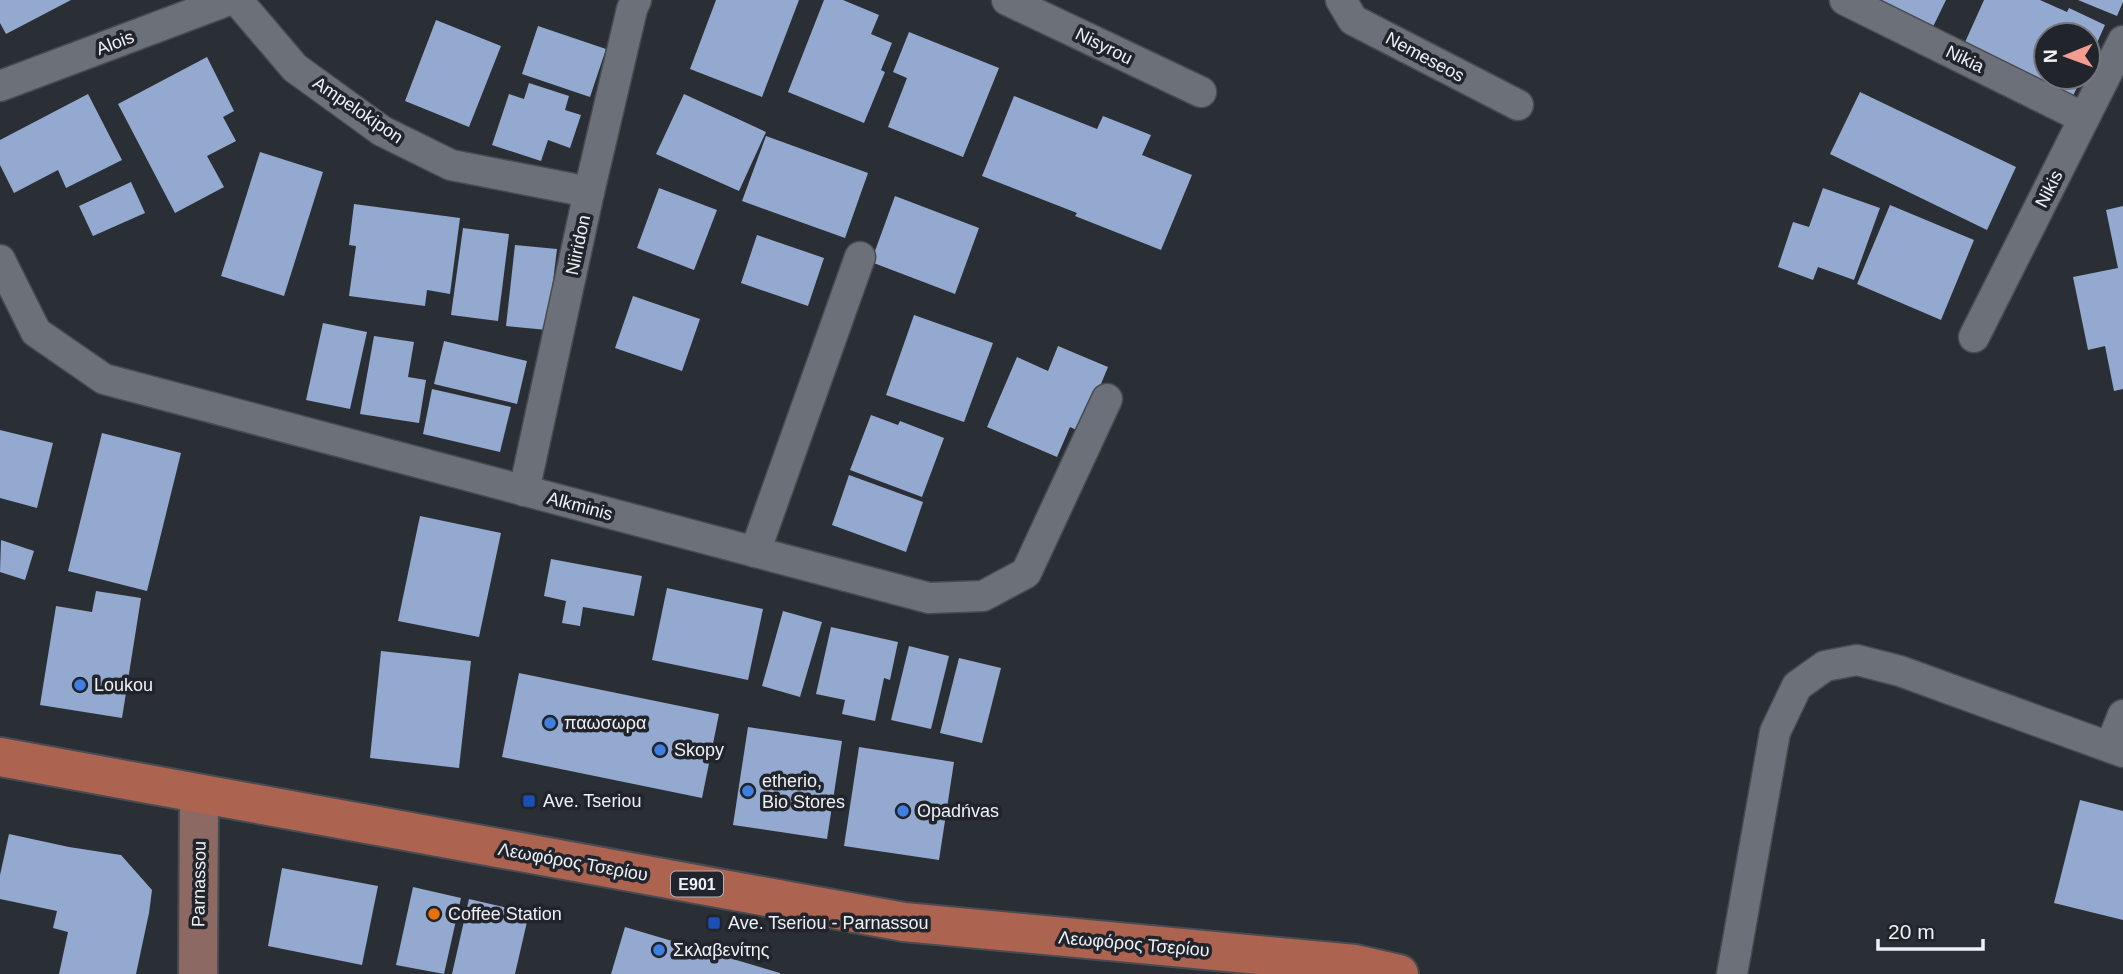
<svg xmlns="http://www.w3.org/2000/svg" width="2123" height="974" font-family="Helvetica,sans-serif">
  <style>
    .building { fill: #94a9cf }
    .lines { fill: none; stroke-linecap: round; stroke-linejoin: round }
    .street-casing { stroke: #484b51; stroke-width: 33 }
    .secondary-casing { stroke: #484b51; stroke-width: 42 }
    .primary-casing { stroke: #484b51; stroke-width: 42 }
    .street { stroke: #6c7078; stroke-width: 30 }
    .secondary { stroke: #8c6963; stroke-width: 38 }
    .primary { stroke: #ac634f; stroke-width: 38 }
    .shop-dot { fill: #3f7fe0; stroke: #21242b; stroke-width: 2.5 }
    .transit-dot { fill: #1a4fb4; stroke: #21242b; stroke-width: 2.5 }
    .food-dot { fill: #e8710a; stroke: #21242b; stroke-width: 2.5 }
    .labels { text-anchor: middle; dominant-baseline: central; stroke-width: 7; stroke-linejoin: round; paint-order: stroke }
    .shield { fill: #21242b; stroke: #b0b4b9; stroke-width: 2 }
    .shield-label { font-size: 16px; font-weight: bold; fill: #eef1f6 }
    .street-label { font-size: 18px; fill: #eef1f6; stroke: #21242b }
    .poi-label { font-size: 18px; fill: #eef1f6; stroke: #21242b; text-anchor: start }
  </style>
  <rect width="100%" height="100%" fill="#2a2e35"/>
  <g class="building">
    <polygon points="0,0 71,0 6,34 0,23"/>
    <polygon points="716,0 799,0 762,97 690,69"/>
    <polygon points="824,0 843,0 879,15 871,34 892,43 881,70 885,72 864,123 788,92"/>
    <polygon points="1860,0 1946,0 1930,33"/>
    <polygon points="1984,0 2040,0 2067,12 2069,8 2105,25 2088,63 2088,35 2046,35 2046,77 2082,77 2071,100 1962,49"/>
    <polygon points="2078,0 2123,0 2123,2 2117,16"/>
    <polygon points="436,20 501,46 469,127 405,101"/>
    <polygon points="538,26 606,49 590,97 522,74"/>
    <polygon points="909,32 999,68 963,157 888,127 907,78 893,72"/>
    <polygon points="207,57 234,111 223,117 236,141 207,156 224,187 175,213 118,104"/>
    <polygon points="529,83 569,96 565,110 581,115 570,148 548,140 541,161 492,145 509,94 524,99"/>
    <polygon points="1860,92 2016,167 1987,230 1830,154"/>
    <polygon points="88,94 122,160 66,188 58,170 14,193 0,165 0,140"/>
    <polygon points="684,94 766,132 739,191 656,154"/>
    <polygon points="1014,96 1097,129 1103,116 1151,135 1142,155 1192,175 1161,250 1075,216 1077,213 982,176"/>
    <polygon points="766,136 868,173 845,238 742,201"/>
    <polygon points="260,152 323,172 284,296 221,276"/>
    <polygon points="131,182 145,213 93,236 79,206"/>
    <polygon points="659,188 717,210 694,270 637,248"/>
    <polygon points="1823,188 1880,208 1854,280 1818,267 1813,280 1778,267 1793,222 1809,227"/>
    <polygon points="895,196 979,228 955,294 871,262"/>
    <polygon points="354,204 460,218 450,294 427,290 425,306 349,296 356,246 349,245"/>
    <polygon points="1890,205 1974,240 1941,320 1857,284"/>
    <polygon points="2123,206 2123,389 2114,391 2105,346 2088,350 2073,277 2118,268 2106,210"/>
    <polygon points="463,228 509,234 498,321 451,315"/>
    <polygon points="757,235 824,258 808,306 741,283"/>
    <polygon points="515,245 557,249 547,330 506,326"/>
    <polygon points="633,296 700,319 682,371 615,348"/>
    <polygon points="914,315 993,343 964,422 886,395"/>
    <polygon points="323,323 367,332 350,409 306,400"/>
    <polygon points="374,336 414,342 408,377 426,380 419,423 360,414"/>
    <polygon points="444,341 527,361 517,404 434,384"/>
    <polygon points="1058,346 1108,367 1081,432 1070,427 1057,457 987,427 1017,357 1048,371"/>
    <polygon points="432,389 511,407 500,452 423,434"/>
    <polygon points="871,415 898,425 900,421 944,438 922,497 850,470"/>
    <polygon points="0,430 53,443 37,508 0,498"/>
    <polygon points="102,433 181,453 147,591 68,571"/>
    <polygon points="849,475 923,502 906,552 832,525"/>
    <polygon points="420,516 501,533 479,637 398,621"/>
    <polygon points="1,540 34,551 25,580 0,572"/>
    <polygon points="551,559 642,576 634,616 583,607 580,626 562,623 566,601 544,596"/>
    <polygon points="667,588 763,609 748,680 652,660"/>
    <polygon points="96,591 141,598 122,718 40,705 56,606 92,612"/>
    <polygon points="783,611 822,622 800,697 762,686"/>
    <polygon points="831,627 898,642 890,680 884,678 875,721 842,714 845,700 816,694"/>
    <polygon points="909,646 949,656 931,729 891,720"/>
    <polygon points="381,651 471,661 459,768 370,758"/>
    <polygon points="959,658 1001,668 982,743 940,733"/>
    <polygon points="519,673 719,714 702,798 502,757"/>
    <polygon points="748,727 842,741 827,839 733,825"/>
    <polygon points="859,747 954,762 939,860 844,846"/>
    <polygon points="2080,800 2123,811 2123,920 2054,903"/>
    <polygon points="9,834 69,847 121,855 152,890 149,913 136,974 59,974 68,932 53,928 57,911 0,899 0,875"/>
    <polygon points="282,868 378,886 362,965 268,946"/>
    <polygon points="413,887 461,898 444,974 396,965"/>
    <polygon points="469,899 529,913 515,974 452,974"/>
    <polygon points="625,927 780,973 780,974 611,974"/>
  </g>
  <g class="lines">
    <g class="street-casing">
      <g id="street">
        <polyline points="237,0 295,68 382,131 451,165 589,192"/>
        <polyline points="1007,0 1201,92"/>
        <polyline points="1341,0 1353,20 1518,105"/>
        <polyline points="1845,0 2084,118"/>
        <polyline points="0,86 229,0"/>
        <polyline points="0,260 36,332 104,379 929,598 983,596 1026,573 1107,399"/>
        <polyline points="1974,337 2123,41"/>
        <polyline points="524,491 589,192 632,9 636,0"/>
        <polyline points="755,552 860,257"/>
        <polyline points="2110,747 2123,715"/>
        <polyline points="1732,974 1775,732 1797,686 1825,666 1857,660 1900,671 2123,752"/>
      </g>
    </g>
    <g class="secondary-casing">
      <polyline id="secondary" points="198,974 199,794"/>
    </g>
    <g class="primary-casing">
      <polyline id="primary" points="0,757 904,922 1355,964 1399,974"/>
    </g>
    <use href="#street" class="street"/>
    <use href="#secondary" class="secondary"/>
    <use href="#primary" class="primary"/>
  </g>
  <g class="shop-dot">
    <circle cx="80" cy="685" r="7"/>
    <circle cx="550" cy="723" r="7"/>
    <circle cx="660" cy="750" r="7"/>
    <circle cx="748" cy="791" r="7"/>
    <circle cx="903" cy="811" r="7"/>
    <circle cx="659" cy="950" r="7"/>
  </g>
  <g class="transit-dot">
    <rect x="522" y="794" width="14" height="14" rx="3.5"/>
    <rect x="707" y="916" width="14" height="14" rx="3.5"/>
  </g>
  <circle class="food-dot" cx="434" cy="914" r="7"/>
  <g class="labels">
    <rect class="shield" x="671" y="871.5" width="52" height="25" rx="5"/>
    <g class="shield-label">
      <text x="697" y="884">E901</text>
    </g>
    <g class="street-label">
      <text transform="translate(115 43) rotate(-21)">Alois</text>
      <text transform="translate(1104 46) rotate(26)">Nisyrou</text>
      <text transform="translate(1425 57) rotate(28)">Nemeseos</text>
      <text transform="translate(1965 59) rotate(26)">Nikia</text>
      <text transform="translate(358 110) rotate(34)">Ampelokipon</text>
      <text transform="translate(2049 189) rotate(-63)">Nikis</text>
      <text transform="translate(578 245) rotate(-78)">Niiridon</text>
      <text transform="translate(580 506) rotate(15)">Alkminis</text>
      <text transform="translate(573 862) rotate(10)">Λεωφόρος Τσερίου</text>
      <text transform="translate(199 884) rotate(-89)">Parnassou</text>
      <text transform="translate(1134 944) rotate(5)">Λεωφόρος Τσερίου</text>
    </g>
    <g class="poi-label">
      <text x="94" y="685">Loukou</text>
      <text x="564" y="723">παωσωρα</text>
      <text x="674" y="750">Skopy</text>
      <text x="762" y="781">etherio,<tspan x="762" dy="21">Bio Stores</tspan></text>
      <text x="543" y="801">Ave. Tseriou</text>
      <text x="917" y="811">Opadńvas</text>
      <text x="448" y="914">Coffee Station</text>
      <text x="728" y="923">Ave. Tseriou - Parnassou</text>
      <text x="673" y="950">Σκλαβενίτης</text>
    </g>
  </g>
  <g transform="translate(2067 56) rotate(269)"><circle r="33" fill="#21242b" stroke="#73767c" stroke-width="2"/>
  <path d="M0-5L12 26L0 18L-12 26Z" fill="#f59c92"/>
  <text y="-10" font-size="19" font-weight="bold" text-anchor="middle" fill="#eef1f6">N</text>
  </g>
  <path d="M1878 939v10h105v-10" fill="none" stroke="#eef1f6" stroke-width="3.5"/>
  <text x="1888" y="939" font-size="21" fill="#eef1f6" stroke="#21242b" stroke-width="5" paint-order="stroke">20 m</text>
</svg>
